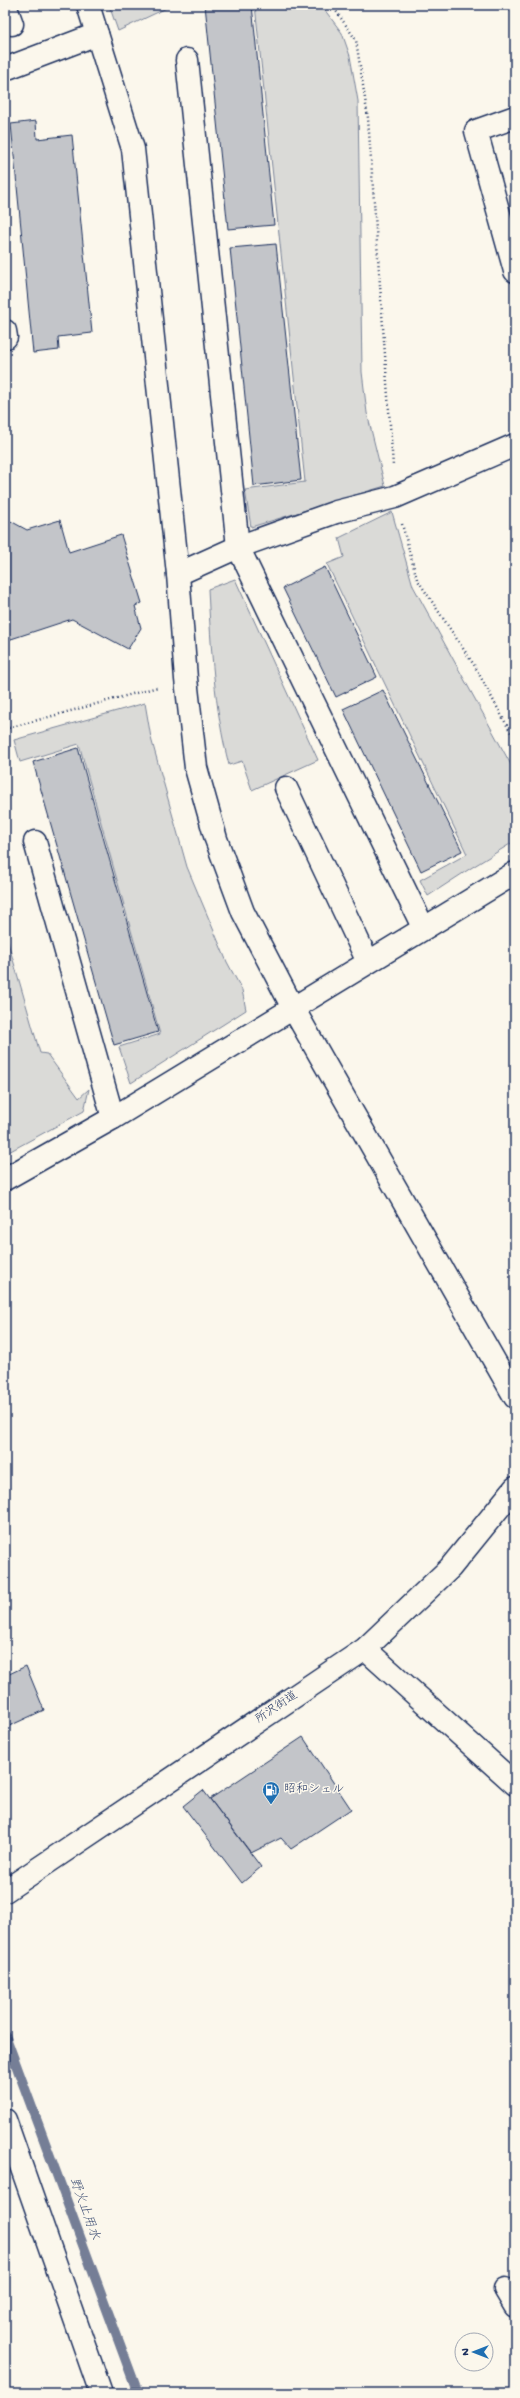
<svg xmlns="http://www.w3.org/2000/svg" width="520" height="2398" font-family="'Gochi Hand','Klee One',sans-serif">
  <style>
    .green { fill: #dadad7; stroke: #7a849a }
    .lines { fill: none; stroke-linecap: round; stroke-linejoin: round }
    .stream { stroke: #747e96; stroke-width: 10 }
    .building { fill: #c3c5c9; stroke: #1b2f5e }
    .minor-casing { stroke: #1b2f5e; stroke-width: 25 }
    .major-casing { stroke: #1b2f5e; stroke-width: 25 }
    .path { stroke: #1b2f5e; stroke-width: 2.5; stroke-dasharray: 1 3; stroke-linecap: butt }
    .minor { stroke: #fbf7ec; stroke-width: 22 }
    .major { stroke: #fbf7ec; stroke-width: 22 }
    .labels { text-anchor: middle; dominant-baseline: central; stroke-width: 3; stroke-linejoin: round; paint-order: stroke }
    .street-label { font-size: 12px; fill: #1b2f5e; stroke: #fbf7ec }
    .poi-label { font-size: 12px; fill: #1b2f5e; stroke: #fbf7ec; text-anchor: start }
    .water-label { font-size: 13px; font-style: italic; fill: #47577a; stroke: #fbf7ec }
  </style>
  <rect width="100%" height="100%" fill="#fbf7ec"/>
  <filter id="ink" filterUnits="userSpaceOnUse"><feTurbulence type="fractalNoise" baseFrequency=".025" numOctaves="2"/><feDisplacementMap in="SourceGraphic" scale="8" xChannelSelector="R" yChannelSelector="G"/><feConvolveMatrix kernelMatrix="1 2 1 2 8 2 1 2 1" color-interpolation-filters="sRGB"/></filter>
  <g filter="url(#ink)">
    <g class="green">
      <polygon points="109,5 173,5 118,31"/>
      <polygon points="255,5 321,5 342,33 350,56 358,101 362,372 367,413 385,486 251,527 245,490 305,482"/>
      <polygon points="392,512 413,586 515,772 515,841 471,868 428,896 420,880 467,854 327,564 344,557 339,538"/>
      <path d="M 235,579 L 318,760 L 252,790 L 242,761 L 229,765 C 214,707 211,648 208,589 Z"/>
      <polygon points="145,703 151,738 187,867 227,962 242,990 246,1010 131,1083 119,1047 160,1034 79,744 20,762 14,740"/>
      <polygon points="5,932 40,1053 47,1054 79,1098 89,1089 84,1111 5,1154 5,1129 9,1128 5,1115"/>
    </g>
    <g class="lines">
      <polyline class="stream" points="5,2035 138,2393"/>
    </g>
    <g class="building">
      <polygon points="205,5 252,5 274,225 228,229"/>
      <polygon points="36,121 37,139 72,135 92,333 58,337 59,350 33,353 11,124"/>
      <polygon points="276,244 301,480 254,486 230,248"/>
      <polygon points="5,518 27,530 60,520 69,552 121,535 142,603 135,606 141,628 128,649 72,619 5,641"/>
      <polygon points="325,567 377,677 336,697 283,588"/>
      <polygon points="383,690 462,851 421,871 343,709"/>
      <polygon points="78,748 158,1032 114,1045 33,762"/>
      <polygon points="26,1666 44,1710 5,1728 5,1676"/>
      <polygon points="303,1737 351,1809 291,1849 281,1838 251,1853 210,1799"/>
      <polygon points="203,1790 261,1867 242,1883 183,1806"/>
    </g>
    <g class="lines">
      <g class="minor-casing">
        <g id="minor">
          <polyline points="5,5 12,24"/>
          <polyline points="88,5 133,149 178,574 186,679 196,768 216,839 243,912 293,1008 515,1397"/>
          <polyline points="187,60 238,547 423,927"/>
          <polyline points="5,69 97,34"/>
          <polyline points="515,117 476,131 515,271"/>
          <polyline points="5,331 6,337"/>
          <polyline points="178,574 238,547 336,512 395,497 515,445"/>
          <polyline points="286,788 368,962"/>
          <polyline points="35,842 113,1118"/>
          <polyline points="5,1179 113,1118 515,873"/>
          <polyline points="365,1649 515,1784"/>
          <polyline points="5,2120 101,2393"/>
          <polyline points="505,2289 515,2306"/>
        </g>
      </g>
      <g class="major-casing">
        <polyline id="major" points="5,1891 365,1649 450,1568 515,1488"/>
      </g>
      <g class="path">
        <polyline points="332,5 356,40 368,118 393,466"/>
        <polyline points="402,524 417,579 474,665 515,740"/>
        <polyline points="5,729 158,687"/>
      </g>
      <use href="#minor" class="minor"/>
      <use href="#major" class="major"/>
    </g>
  </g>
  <defs>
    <g id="fuel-pin" transform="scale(0.9)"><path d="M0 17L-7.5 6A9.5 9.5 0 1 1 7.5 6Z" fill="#1f6fb2" stroke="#fbf7ec"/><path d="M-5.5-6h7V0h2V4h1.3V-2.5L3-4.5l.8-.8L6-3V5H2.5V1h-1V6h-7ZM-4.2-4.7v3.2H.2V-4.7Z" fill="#fff"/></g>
  </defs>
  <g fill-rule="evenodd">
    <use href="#fuel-pin" x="271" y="1790"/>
  </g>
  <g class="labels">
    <g class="street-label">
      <text transform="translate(277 1708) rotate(-34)">所沢街道</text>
    </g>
    <g class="poi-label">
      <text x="284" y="1790">昭和シェル</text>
    </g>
    <g class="water-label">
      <text transform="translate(84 2209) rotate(70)">野火止用水</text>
    </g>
  </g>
  <rect width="520" height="2398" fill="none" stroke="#fbf7ec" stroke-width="20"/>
  <rect x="10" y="10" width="500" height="2378" fill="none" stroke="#1b2f5e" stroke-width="1.5" filter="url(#ink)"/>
  <g transform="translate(474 2352) rotate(270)"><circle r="19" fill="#fbf7ec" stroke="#a1a7b3"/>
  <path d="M0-3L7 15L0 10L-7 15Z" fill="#1f6fb2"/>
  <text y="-6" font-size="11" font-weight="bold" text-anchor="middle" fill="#1b2f5e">N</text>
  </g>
</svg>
